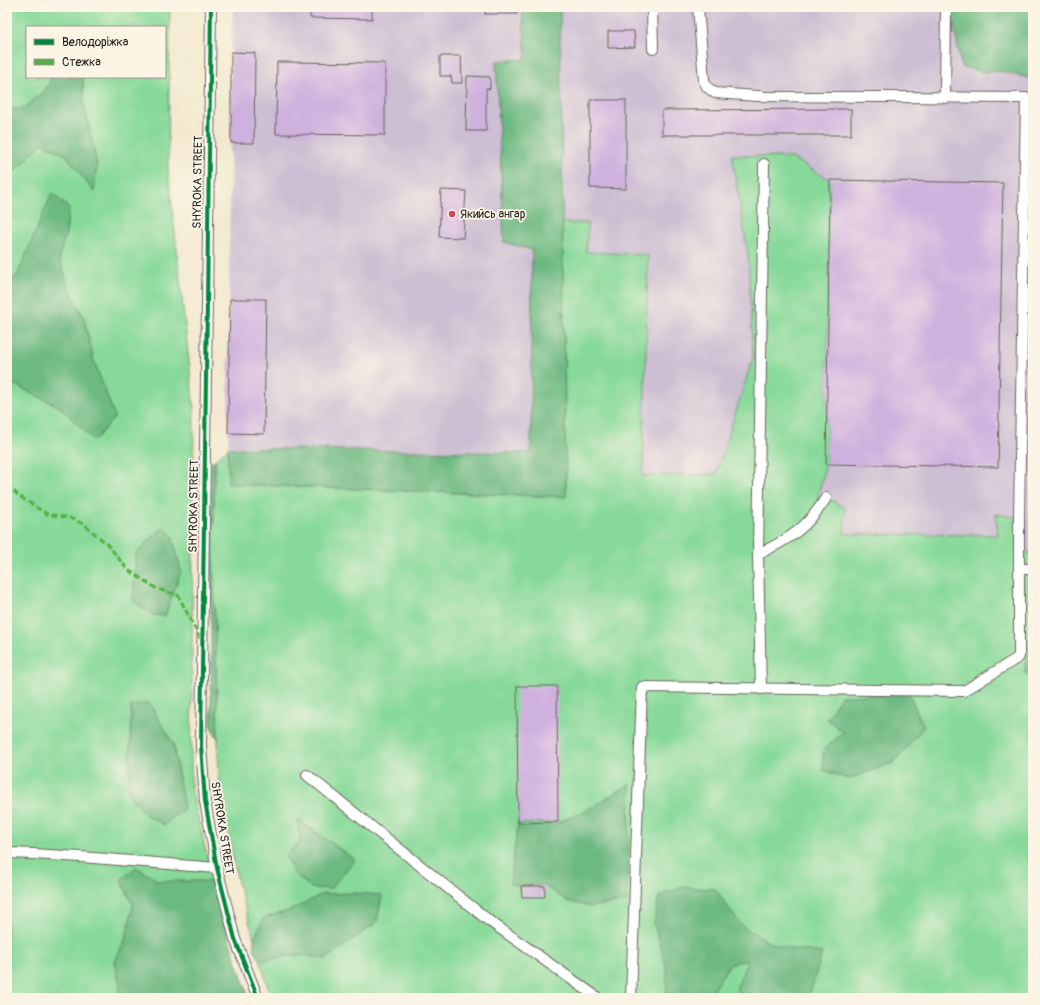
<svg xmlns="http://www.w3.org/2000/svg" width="1040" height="1005" font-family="Pangolin,sans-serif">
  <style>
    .industrial { fill: #ccbed3 }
    .green { fill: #87d99a; stroke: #527a5b; fill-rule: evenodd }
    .forest { fill: #6db982; stroke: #446a4f }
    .building { fill: #cfb1de }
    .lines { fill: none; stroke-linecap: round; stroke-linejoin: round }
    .minor-casing { stroke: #67635a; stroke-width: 12 }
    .minor { stroke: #fff; stroke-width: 10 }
    .quiet { stroke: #55b145; stroke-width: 3; stroke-dasharray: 6 3; stroke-linecap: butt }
    .cycleway-casing { stroke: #fcf5e5; stroke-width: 6 }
    .cycleway { stroke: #00873e; stroke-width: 4 }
    .poi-dot { fill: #d1495b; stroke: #fcf5e5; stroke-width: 1.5 }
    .labels { text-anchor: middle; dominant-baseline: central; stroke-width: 3.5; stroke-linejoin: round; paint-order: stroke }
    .street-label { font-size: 12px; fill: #1c1c1c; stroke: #fcf5e5 }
    .poi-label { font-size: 12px; fill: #1c1c1c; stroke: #fcf5e5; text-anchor: start }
  </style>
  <rect width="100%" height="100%" fill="#fcf5e5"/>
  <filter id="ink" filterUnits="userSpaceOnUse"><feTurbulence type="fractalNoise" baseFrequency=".025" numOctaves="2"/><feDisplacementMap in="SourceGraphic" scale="8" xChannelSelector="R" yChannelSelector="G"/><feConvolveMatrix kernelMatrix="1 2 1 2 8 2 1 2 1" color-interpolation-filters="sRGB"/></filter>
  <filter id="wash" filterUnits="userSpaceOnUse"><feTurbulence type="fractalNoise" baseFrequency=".012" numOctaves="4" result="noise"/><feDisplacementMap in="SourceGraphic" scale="16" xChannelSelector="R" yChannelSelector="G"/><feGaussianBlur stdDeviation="0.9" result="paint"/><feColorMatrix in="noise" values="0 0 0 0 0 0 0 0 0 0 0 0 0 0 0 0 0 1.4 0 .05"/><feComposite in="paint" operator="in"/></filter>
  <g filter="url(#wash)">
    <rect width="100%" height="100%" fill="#f3e8ce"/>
    <polygon class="industrial" points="233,7 1033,7 1033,998 231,772 228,407 231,52"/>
    <g class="green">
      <path d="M 7,7 L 170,7 L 168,169 L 194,408 L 191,787 L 220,913 L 249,998 L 7,998 ZM 27,27 L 165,27 L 165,77 L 27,77 Z"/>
      <path d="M 732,155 L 792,158 L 830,180 L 826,464 L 818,496 L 830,499 L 845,508 L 844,534 L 998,535 L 996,514 L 1019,518 L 1020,553 L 1033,552 L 1033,998 L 271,998 L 260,960 L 254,949 L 254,939 L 238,883 L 219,783 L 213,549 L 215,460 L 228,448 L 229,484 L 566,497 L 562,223 L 588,223 L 586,252 L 648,255 L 643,476 L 716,474 L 753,358 L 748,255 ZM 299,820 L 355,860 L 345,870 L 285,855 L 300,843 Z"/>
    </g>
    <g class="forest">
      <polygon points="522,7 560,7 566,497 228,484 228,448 531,453 532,250 504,242 496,61 526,59"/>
      <polygon points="951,7 1033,7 1033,79 1000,71 985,72 961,67"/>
      <polygon points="51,77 83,77 84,106 97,164 94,192 66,155 42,143 17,170 7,173 7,109 23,109 46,89"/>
      <polygon points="52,193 69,208 66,233 59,257 69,288 84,318 94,361 115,417 94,441 60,407 7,381 7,282 17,276"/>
      <polygon points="215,460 213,549 218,739 211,727 211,463"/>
      <polygon points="163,527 172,535 181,571 165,616 153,615 133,601 136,553"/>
      <polygon points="1033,644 1033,676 1024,673 1028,649"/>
      <polygon points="909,694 924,727 893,763 848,779 823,770 823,751 843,732 827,719 841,696"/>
      <polygon points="149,703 173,743 184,809 164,825 146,815 129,795 131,706"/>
      <polygon points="630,784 627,901 591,907 567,901 545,886 521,886 510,884 518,823 558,822 584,812"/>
      <polygon points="298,820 355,860 330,889 311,888 294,873 285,855 300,843"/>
      <polygon points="136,867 158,881 213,881 220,913 249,998 116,998 120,989 115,961 126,938 133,905 121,880"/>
      <polygon points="682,887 715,889 741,925 768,942 793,949 822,953 811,991 798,998 744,998 736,989 748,960 730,964 711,993 698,998 666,998 667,970 654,923 659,896"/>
      <path d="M 356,893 L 382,895 L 377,922 L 326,959 L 298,955 L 260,960 C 249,940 255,937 264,918 L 291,910 L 322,894 Z"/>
    </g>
    <g id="blocks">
      <g class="building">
        <polygon points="310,7 372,7 372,19 310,18"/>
        <rect x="485" y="7" width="32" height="7"/>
        <polygon points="608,31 634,31 635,47 608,48"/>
        <polygon points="231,52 255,53 254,143 231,143"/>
        <polygon points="440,56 461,56 462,83 452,83 451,76 440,76"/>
        <polygon points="277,62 385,63 385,135 276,134"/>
        <polygon points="467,76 490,77 490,89 486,88 486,131 466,131"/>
        <polygon points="590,100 626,100 626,189 590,188"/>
        <polygon points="851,109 851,135 662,135 662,110"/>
        <polygon points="830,180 1003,183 998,467 826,464"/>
        <polygon points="441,190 466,191 463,238 439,237"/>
        <polygon points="230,299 266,299 264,434 228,433"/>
        <polygon points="517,686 557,686 558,822 518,823"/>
        <polygon points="521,886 545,886 545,897 522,897"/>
      </g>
    </g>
  </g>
  <g filter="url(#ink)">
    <use href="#blocks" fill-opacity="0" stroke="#67635a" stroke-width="1"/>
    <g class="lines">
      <g class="minor-casing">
        <g id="minor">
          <polyline points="211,7 201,746 205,801 217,868 235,939 258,998"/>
          <polyline points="652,7 653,49"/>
          <polyline points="945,98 946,7"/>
          <path d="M 758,554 C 790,539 807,528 826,498"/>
          <polyline points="1019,569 1033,569"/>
          <polyline points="761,689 758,554 764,164"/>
          <polyline points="307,775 488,920 598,998"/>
          <path d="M 7,853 C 77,855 147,863 217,868"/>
          <polyline points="631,998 642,687 964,691 1019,657 1019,518 1026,98 757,96 715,93 707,87 704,80 698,7"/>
        </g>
      </g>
      <use href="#minor" class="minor"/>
      <polyline class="quiet" points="7,485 19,496 47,514 70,518 85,525 108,545 128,570 157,589 178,595 201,640"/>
      <g class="cycleway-casing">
        <polyline id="cycleway" points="211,7 201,746 205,801 217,868 235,939 258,998"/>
      </g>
      <use href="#cycleway" class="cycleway"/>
    </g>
  </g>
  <circle class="poi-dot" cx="452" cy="214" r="4"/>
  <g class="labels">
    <g class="street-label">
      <text transform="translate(198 182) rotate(-89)">SHYROKA STREET</text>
      <text transform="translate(194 506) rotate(-89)">SHYROKA STREET</text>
      <text transform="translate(222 828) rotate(81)">SHYROKA STREET</text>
    </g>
    <g class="poi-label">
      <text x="460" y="214">Якийсь ангар</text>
    </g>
  </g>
  <rect width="1040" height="1005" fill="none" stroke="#fcf5e5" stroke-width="24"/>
  <rect x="26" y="26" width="140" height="52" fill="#fcf5e5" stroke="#a29e95"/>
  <rect x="34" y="39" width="20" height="6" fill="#00873e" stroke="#a29e95"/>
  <text x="62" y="46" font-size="12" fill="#1c1c1c">Велодоріжка</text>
  <rect x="34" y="59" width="20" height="6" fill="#55b145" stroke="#a29e95"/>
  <text x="62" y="66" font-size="12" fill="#1c1c1c">Стежка</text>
</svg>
